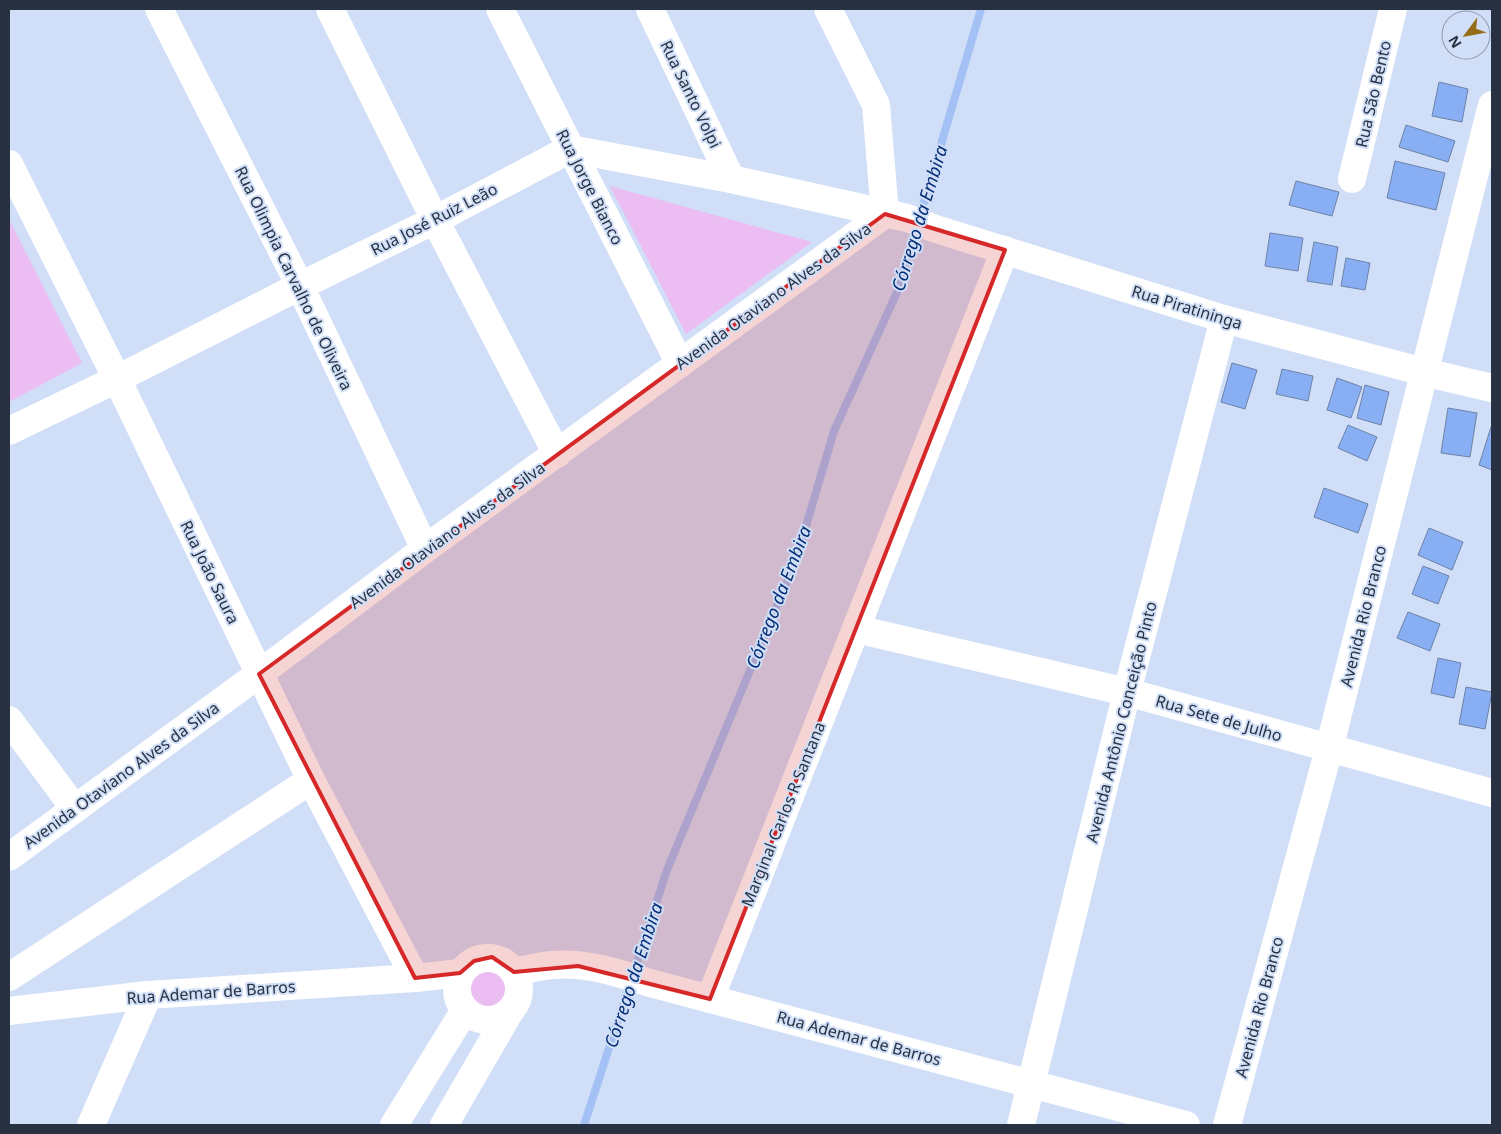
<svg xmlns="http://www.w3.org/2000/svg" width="1501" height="1134" font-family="'Noto Sans',sans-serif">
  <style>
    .green { fill: #ebbdf3 }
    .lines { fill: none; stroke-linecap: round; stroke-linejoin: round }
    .stream { stroke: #a3c1f5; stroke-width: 8 }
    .building { fill: #88aff3; stroke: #6d82a7 }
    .minor { stroke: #fff; stroke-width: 28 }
    .marked { fill: #d62828; fill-opacity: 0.2; stroke: #d62828; stroke-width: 4; stroke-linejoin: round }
    .labels { text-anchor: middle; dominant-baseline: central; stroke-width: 4; stroke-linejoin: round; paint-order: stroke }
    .street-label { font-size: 16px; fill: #283141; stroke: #d0dff7 }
    .water-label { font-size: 18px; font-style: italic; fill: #052e76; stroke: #d0dff7 }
  </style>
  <rect width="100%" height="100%" fill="#d0dff7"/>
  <g class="green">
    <polygon points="610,186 812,242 686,334"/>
    <polygon points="9,219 82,363 9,402"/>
    <circle cx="488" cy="989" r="20"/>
  </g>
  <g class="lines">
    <polyline class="stream" points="584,1125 667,870 796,560 834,431 898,290 981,9"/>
  </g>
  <g class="building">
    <polygon points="1439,82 1468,89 1462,122 1432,116"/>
    <polygon points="1406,125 1455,141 1448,162 1399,147"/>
    <polygon points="1395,161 1445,173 1436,210 1387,198"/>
    <polygon points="1296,181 1339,192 1332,216 1289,205"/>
    <polygon points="1270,233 1303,238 1298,271 1265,266"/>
    <polygon points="1314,242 1338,247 1332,285 1307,281"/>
    <polygon points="1346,258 1370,263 1365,290 1341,286"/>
    <polygon points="1232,363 1257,370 1245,409 1221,402"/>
    <polygon points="1282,369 1313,376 1308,401 1276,394"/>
    <polygon points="1337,378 1362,387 1351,418 1327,410"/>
    <polygon points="1365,385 1389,392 1381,425 1357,418"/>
    <polygon points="1448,408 1477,413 1470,457 1441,453"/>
    <polygon points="1348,425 1377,437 1367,461 1338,448"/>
    <polygon points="1491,427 1492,427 1492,470 1479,465"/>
    <polygon points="1324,488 1368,504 1358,533 1314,517"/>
    <polygon points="1429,528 1463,542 1452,570 1418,555"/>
    <polygon points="1423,566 1449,576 1438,604 1412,594"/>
    <polygon points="1408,612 1440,624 1430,651 1397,638"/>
    <polygon points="1438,658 1461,663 1454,698 1431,693"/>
    <polygon points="1466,687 1492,692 1485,729 1459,724"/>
  </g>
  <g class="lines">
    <g class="minor">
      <polyline points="159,9 300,286 425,549"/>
      <polyline points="330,9 435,220 557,454"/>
      <polyline points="500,9 680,364"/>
      <polyline points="650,9 731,179"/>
      <polyline points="828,9 876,105 885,214"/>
      <polyline points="9,164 117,379 311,780 415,978"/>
      <polyline points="1352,179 1393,9"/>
      <polyline points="9,431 117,379 300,286 435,220 570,149 731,179 907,218 936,229 1224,319 1424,372 1492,388"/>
      <polyline points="856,629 1127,692 1492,793"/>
      <polyline points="9,720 75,809"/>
      <polyline points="9,857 259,674 425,549 885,214"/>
      <circle cx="488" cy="989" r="31"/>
      <path d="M 514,972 C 527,969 540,966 553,965 C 586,962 619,973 650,983 L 1186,1125"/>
      <polyline points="9,977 311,780"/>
      <polyline points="710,999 1005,250"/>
      <polyline points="9,1011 148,995 415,978 460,973"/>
      <polyline points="91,1125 148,995"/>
      <polyline points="394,1125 465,1010"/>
      <polyline points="444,1125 510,1011"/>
      <polyline points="1021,1125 1127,692 1224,319"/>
      <polyline points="1227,1125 1329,749 1492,105"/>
    </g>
  </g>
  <path class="marked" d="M 885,214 L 1005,250 L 710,999 L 578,966 L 514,972 L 492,957 L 474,961 L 460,973 L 415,978 L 259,674 Z"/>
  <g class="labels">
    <g class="street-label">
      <text transform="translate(691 94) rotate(64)">Rua Santo Volpi</text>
      <text transform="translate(1373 94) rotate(-77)">Rua São Bento</text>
      <text transform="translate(590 187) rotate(63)">Rua Jorge Bianco</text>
      <text transform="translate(434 219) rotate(-27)">Rua José Ruiz Leão</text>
      <text transform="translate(294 278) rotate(64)">Rua Olimpia Carvalho de Oliveira</text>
      <text transform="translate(773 296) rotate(-36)">Avenida Otaviano Alves da Silva</text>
      <text transform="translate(1187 307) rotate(17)">Rua Piratininga</text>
      <text transform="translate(447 535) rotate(-36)">Avenida Otaviano Alves da Silva</text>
      <text transform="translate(210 572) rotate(64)">Rua João Saura</text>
      <text transform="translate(1363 616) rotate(-76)">Avenida Rio Branco</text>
      <text transform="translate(1219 718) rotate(16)">Rua Sete de Julho</text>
      <text transform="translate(1121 722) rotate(-76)">Avenida Antônio Conceição Pinto</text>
      <text transform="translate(121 775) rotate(-36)">Avenida Otaviano Alves da Silva</text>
      <text transform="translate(783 814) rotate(-68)">Marginal Carlos R Santana</text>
      <text transform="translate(211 992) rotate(-4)">Rua Ademar de Barros</text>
      <text transform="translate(1259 1007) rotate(-75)">Avenida Rio Branco</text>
      <text transform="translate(859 1038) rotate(15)">Rua Ademar de Barros</text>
    </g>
    <g class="water-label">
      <text transform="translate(919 218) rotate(-73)">Córrego da Embira</text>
      <text transform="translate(778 597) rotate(-69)">Córrego da Embira</text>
      <text transform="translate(633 975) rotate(-72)">Córrego da Embira</text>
    </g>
  </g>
  <rect width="1501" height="1134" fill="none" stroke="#283141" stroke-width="20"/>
  <g transform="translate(1466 35) rotate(238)"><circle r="24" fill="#d0dff7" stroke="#8d99ae"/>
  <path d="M0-4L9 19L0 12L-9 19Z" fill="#956d17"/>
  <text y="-8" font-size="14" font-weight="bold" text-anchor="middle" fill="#283141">N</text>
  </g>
</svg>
